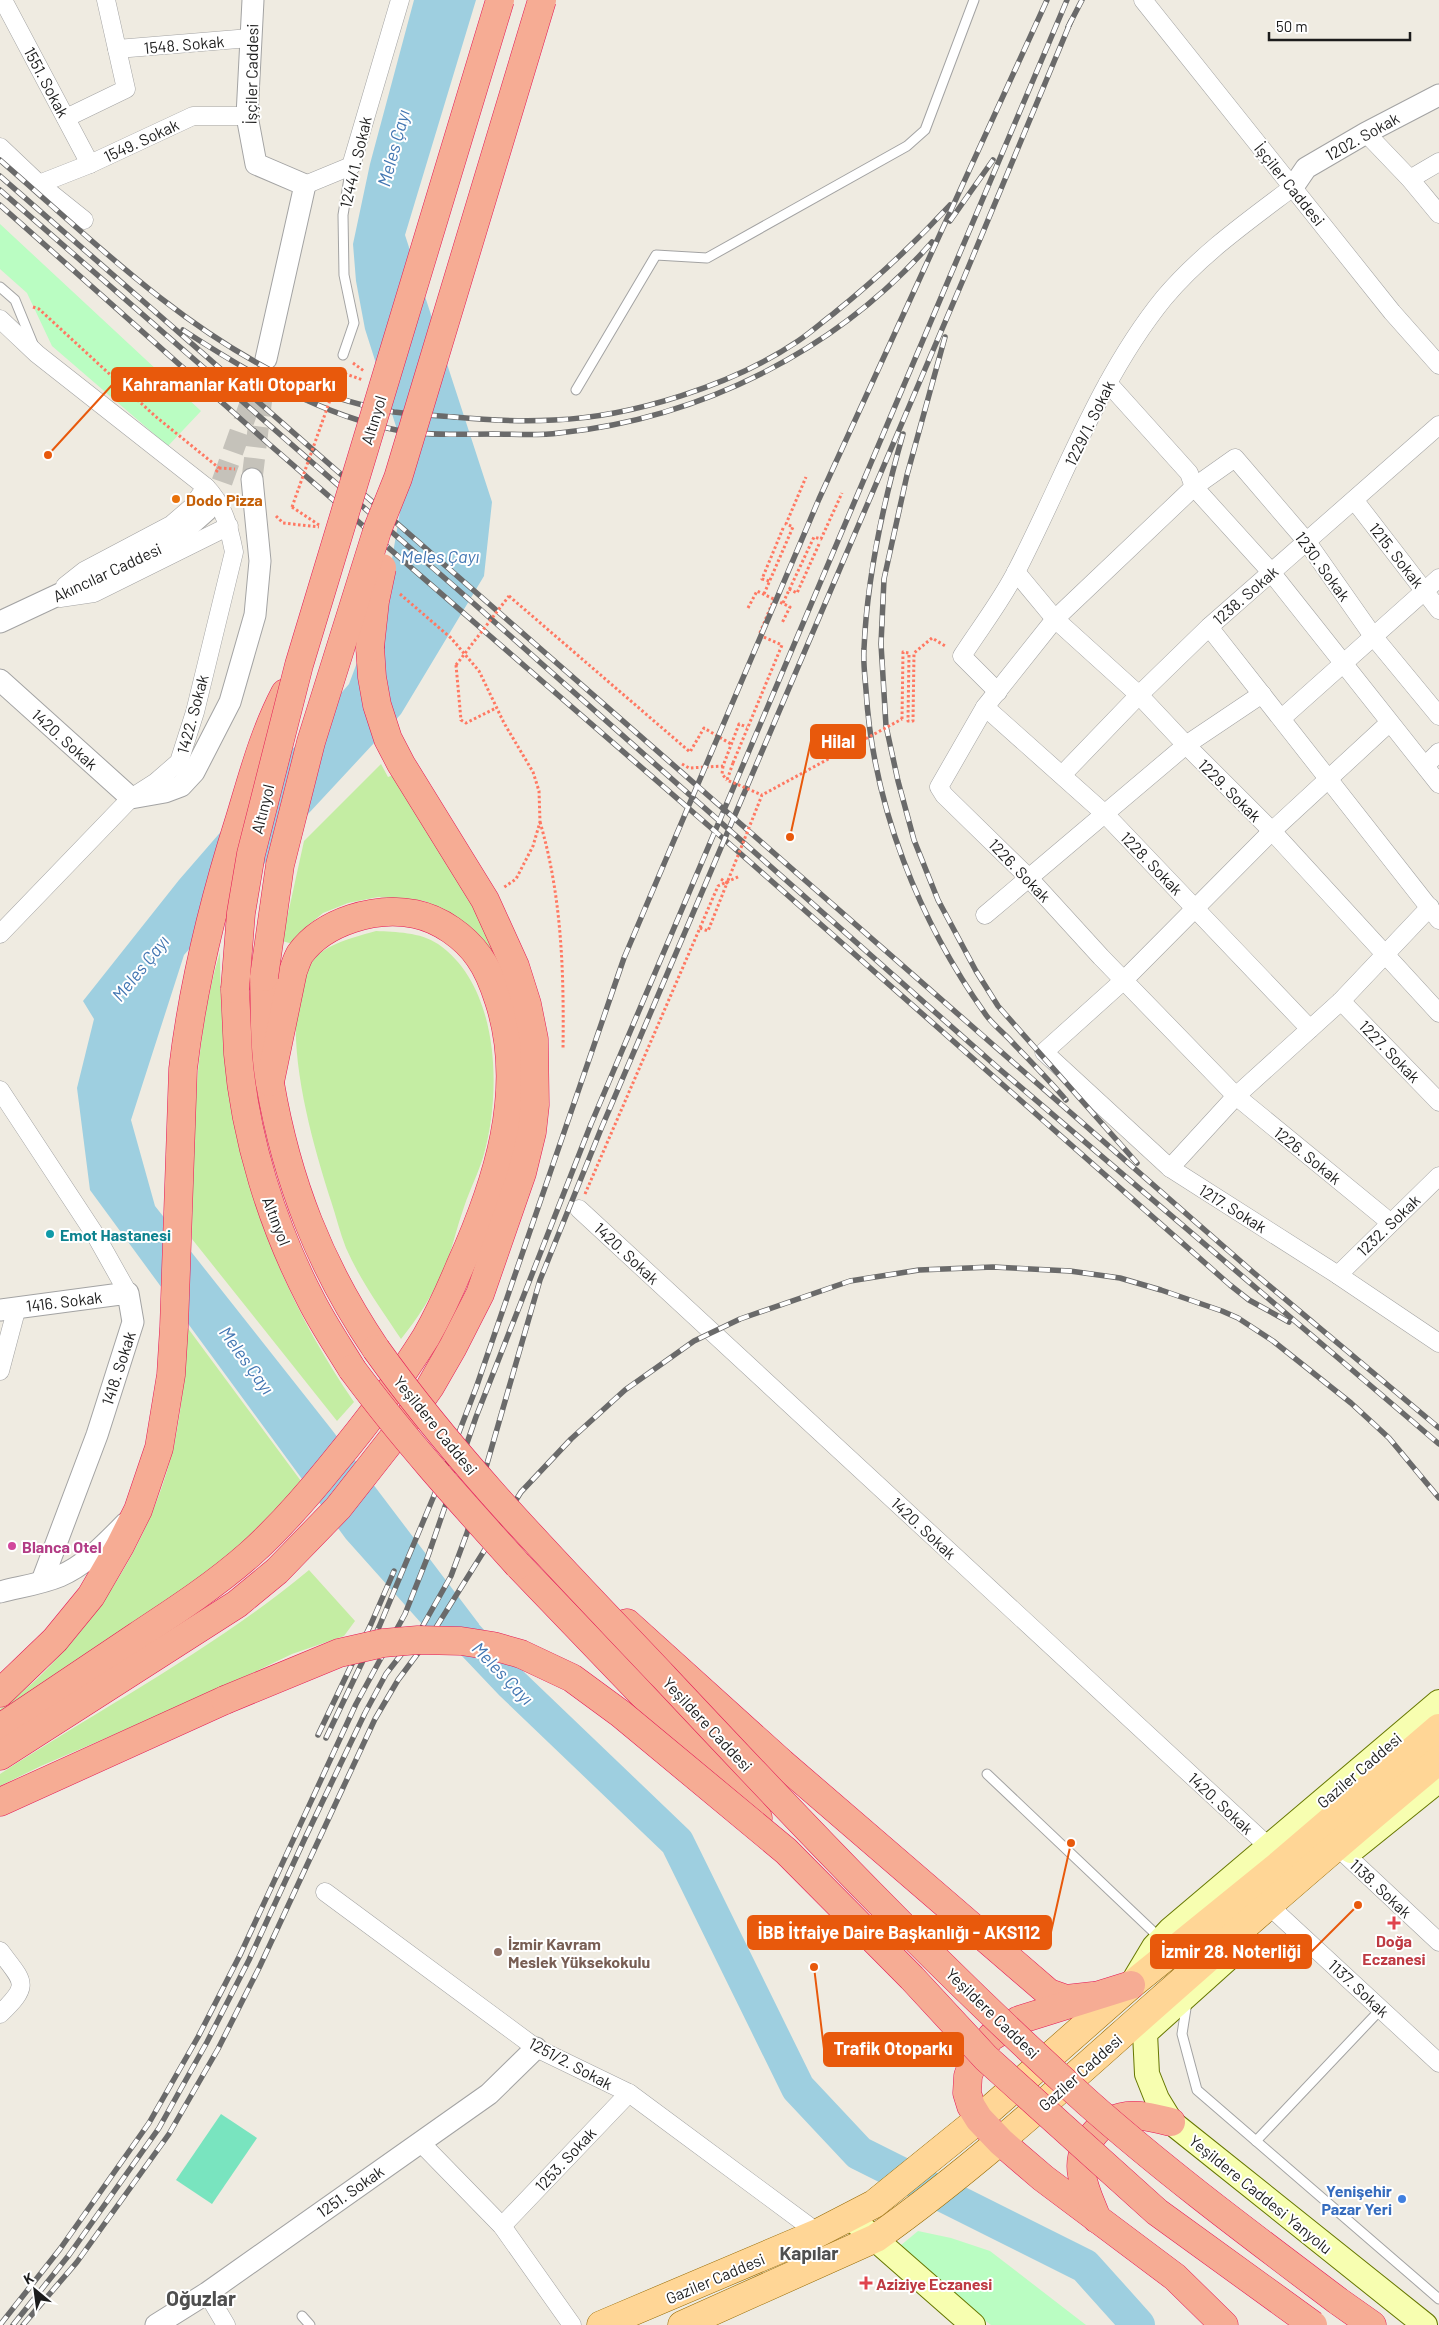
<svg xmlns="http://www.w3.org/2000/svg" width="1439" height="2325" font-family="Barlow,sans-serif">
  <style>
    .grass { fill: #c4eda3 }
    .park { fill: #bafdc2 }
    .pitch { fill: #79e4bf }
    .water { fill: #9ecfe0 }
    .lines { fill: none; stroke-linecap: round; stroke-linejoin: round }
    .river { stroke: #9ecfe0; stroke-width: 34 }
    .tertiary-tunnel { stroke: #c5c2ba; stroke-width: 21; stroke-dasharray: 21 11; stroke-linecap: butt }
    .service-casing { stroke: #a3a3a3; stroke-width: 11 }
    .minor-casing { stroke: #a3a3a3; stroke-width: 19 }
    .tertiary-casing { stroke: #a3a3a3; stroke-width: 23 }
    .secondary-casing { stroke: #670; stroke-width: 26 }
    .primary-casing { stroke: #956900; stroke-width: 29 }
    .trunk-casing { stroke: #e41755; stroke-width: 29 }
    .path { stroke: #ff7862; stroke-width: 3; stroke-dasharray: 2.5 2.5; stroke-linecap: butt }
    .service { stroke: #fff; stroke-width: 9 }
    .minor { stroke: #fff; stroke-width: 18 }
    .tertiary { stroke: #fff; stroke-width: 21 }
    .secondary { stroke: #f7feb0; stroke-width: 24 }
    .primary { stroke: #ffd696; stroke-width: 28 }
    .trunk { stroke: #f6ac94; stroke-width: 28 }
    .rail-casing { stroke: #6a6a6a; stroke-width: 5.5 }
    .rail { stroke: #fff; stroke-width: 4; stroke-dasharray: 11; stroke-linecap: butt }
    .trunk-bridge-casing { stroke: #e41755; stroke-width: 29; stroke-linecap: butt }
    .path-bridge { stroke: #ff7862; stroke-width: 3; stroke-dasharray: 2.5 2.5; stroke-linecap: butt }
    .trunk-bridge { stroke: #f6ac94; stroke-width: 28 }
    .food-dot { fill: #e8710a; stroke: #fff; stroke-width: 2 }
    .culture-dot { fill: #0f9aa8; stroke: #fff; stroke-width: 2 }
    .hotel-dot { fill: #d1479c; stroke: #fff; stroke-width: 2 }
    .health-dot { fill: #e0444e; stroke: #fff; stroke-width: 2 }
    .education-dot { fill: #8d6e63; stroke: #fff; stroke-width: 2 }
    .shop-dot { fill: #3f7fe0; stroke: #fff; stroke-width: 2 }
    .labels { text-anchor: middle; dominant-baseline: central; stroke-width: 4; stroke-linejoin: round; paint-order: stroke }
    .street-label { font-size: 16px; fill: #1c1c1c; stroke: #fff }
    .food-label { font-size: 16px; font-weight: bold; fill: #c56008; stroke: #fff; text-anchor: start }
    .culture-label { font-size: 16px; font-weight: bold; fill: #0d838f; stroke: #fff; text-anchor: start }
    .hotel-label { font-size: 16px; font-weight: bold; fill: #b23c85; stroke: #fff; text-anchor: start }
    .health-label { font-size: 16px; font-weight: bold; fill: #be3a42; stroke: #fff }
    .education-label { font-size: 16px; font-weight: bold; fill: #785e54; stroke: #fff; text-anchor: start }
    .shop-label { font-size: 16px; font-weight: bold; fill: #366cbe; stroke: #fff; text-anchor: end }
    .water-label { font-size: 18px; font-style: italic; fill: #4276b2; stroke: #fff }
    .quarter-label { font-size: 19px; font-weight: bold; fill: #4f4f4f; stroke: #fff }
    .district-label { font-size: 21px; font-weight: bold; fill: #4f4f4f; stroke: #fff }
    .leader { fill: none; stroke: #e8590c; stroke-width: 2 }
    .callout-dot { fill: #e8590c; stroke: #fff; stroke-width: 2 }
    .callout { fill: #e8590c; stroke: #e8590c; stroke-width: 2 }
    .callout-label { font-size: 18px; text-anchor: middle; font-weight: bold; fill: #fff }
  </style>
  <rect width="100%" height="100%" fill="#efebe1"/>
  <g class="grass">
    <polygon points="381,764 388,777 393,775 469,894 508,981 459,921 425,901 378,897 348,903 323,913 305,928 293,944 282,941 304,841"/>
    <path d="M 376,931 C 396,932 420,932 438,944 C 499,986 502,1089 484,1154 C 479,1172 470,1189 464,1207 C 457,1226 453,1246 446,1265 C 435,1291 419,1317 401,1339 C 381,1309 360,1280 346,1248 C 340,1233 336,1216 331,1201 C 313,1145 270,1004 317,956 C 330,943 358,936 376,931 Z"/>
    <path d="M 220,952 C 220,1121 258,1262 354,1402 L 337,1421 L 192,1239 C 194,1143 192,1045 220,952 Z"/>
    <path d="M 187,1327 L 301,1481 L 259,1528 L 221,1562 L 0,1723 L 0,1709 C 14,1698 29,1687 41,1675 C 105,1612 156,1529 175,1440 C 183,1403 185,1365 187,1327 Z"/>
    <path d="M 309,1570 L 355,1621 L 344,1636 L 292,1654 L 215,1691 L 41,1766 L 0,1786 L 0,1774 C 103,1707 214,1649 309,1570 Z"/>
  </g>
  <g class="park">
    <polygon points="0,224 201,411 168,446 52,346 27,293 0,269"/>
    <polygon points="918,2231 951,2238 990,2251 1086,2325 991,2325 972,2311 900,2246"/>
  </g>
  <polygon class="pitch" points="221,2114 257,2138 212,2204 176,2180"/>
  <polygon class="water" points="414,0 476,0 405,235 492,502 484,576 401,714 309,813 184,955 131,1120 155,1206 332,1430 479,1624 447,1652 346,1539 90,1190 77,1088 94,1019 83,1001 179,880 349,684 389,577 408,464 365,329 356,281 353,244 370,164"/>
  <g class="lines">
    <polyline class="river" points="457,1626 512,1684 677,1842 798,2088 859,2153 1085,2266 1138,2325"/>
    <g class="tertiary-tunnel">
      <polyline points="252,479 262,397"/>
      <polyline points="207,510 217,496 266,359"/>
    </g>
    <g class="service-casing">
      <g id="service">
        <polyline points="0,287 15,300 33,344"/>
        <polyline points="343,355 354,323 344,275 343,215 351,166"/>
        <polyline points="576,390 656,255 707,258 907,146 925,130 974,0"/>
        <polyline points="987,1774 1161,1939"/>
        <polyline points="1187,2002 1182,2034 1197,2090 1439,2299"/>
        <polyline points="1256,2141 1381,2009"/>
        <polyline points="302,2316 310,2325"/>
      </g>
    </g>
    <g class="minor-casing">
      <g id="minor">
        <polyline points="3,0 90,164"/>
        <polyline points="1143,0 1392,312 1439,365"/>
        <polyline points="117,49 250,38"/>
        <polyline points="66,118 126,89 106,0"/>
        <polyline points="1366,133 1410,179 1439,214"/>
        <polyline points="0,147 39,184 84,220"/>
        <polyline points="1410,179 1439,162"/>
        <polyline points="39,184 90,164 193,116 247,116"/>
        <polyline points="305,185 351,166 400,0"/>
        <path d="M 0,319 L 37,354 L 206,487 C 224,506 229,527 234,552 L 195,712 L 179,762 L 156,782 L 131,798 L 0,934"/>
        <polyline points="1108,383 1189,473 1194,487 1271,572 1439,784"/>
        <polyline points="1355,501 1439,610"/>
        <polyline points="1016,572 1055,619 1139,695 1186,745 1272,831 1439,1013"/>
        <polyline points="65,586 84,571 171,525 192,507 206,487"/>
        <polyline points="60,598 94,593 229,526"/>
        <polyline points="1209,627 1439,920"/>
        <path d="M 998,692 L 962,656 C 980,628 1002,600 1017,570 C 1064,479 1099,378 1164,298 C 1201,254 1248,221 1293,187"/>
        <polyline points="985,707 1105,814 1310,1029"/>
        <polyline points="1282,718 1439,578"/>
        <polyline points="1389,723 1272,831 1124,980 1044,1052 1170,1168 1338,1275 1439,1343"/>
        <polyline points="1425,766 1439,752"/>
        <polyline points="1062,775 1139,695 1209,627 1439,425"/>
        <polyline points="985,915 1186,745 1262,694"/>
        <polyline points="1341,1001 1439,1102"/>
        <polyline points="0,1090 96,1236 128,1293"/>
        <polyline points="1170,1168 1236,1096 1341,1001 1430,907"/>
        <polyline points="579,1209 1269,1847"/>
        <polyline points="1391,1223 1236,1096 1101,957 1028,877 944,795 939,787 985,707 1055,619 1194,487 1235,458 1307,542 1373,636 1439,716"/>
        <polyline points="1338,1275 1439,1176"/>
        <polyline points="0,1371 17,1307"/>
        <polyline points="1346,1855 1439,1942"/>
        <polyline points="325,1892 536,2048 629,2093 818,2233"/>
        <polyline points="1278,1914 1439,2063"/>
        <path d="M 0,1951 C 24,1983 31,1984 0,2014"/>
        <polyline points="420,2142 502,2226 572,2325"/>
        <polyline points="502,2226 629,2093"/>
        <polyline points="207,2293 226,2325"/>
      </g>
    </g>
    <g class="tertiary-casing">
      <g id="tertiary">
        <polyline points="253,0 247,116 256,164 305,185 266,359"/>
        <polyline points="1293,187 1306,168 1366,133 1439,95"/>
        <polyline points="0,622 171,542 207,510"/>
        <polyline points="0,680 131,798 165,792 181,786 194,772 230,702 255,615 260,561 252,479"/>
        <polyline points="0,1310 128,1293 133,1322 97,1435 42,1581"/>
        <path d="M 0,1592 C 19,1587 41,1584 60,1576 C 86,1565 106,1543 126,1523"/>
        <polyline points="156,2325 207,2293 489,2094 536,2048"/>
      </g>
    </g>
    <g class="secondary-casing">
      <g id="secondary">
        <polyline points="1351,1851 1439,1780"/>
        <polyline points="1244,1944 1145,2033 1147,2074 1157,2099 1171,2122 1425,2325"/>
        <polyline points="1136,1977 1154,1947 1170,1930 1439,1702"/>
        <polyline points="851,2218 973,2325"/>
      </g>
    </g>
    <g class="primary-casing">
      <g id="primary">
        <polyline points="601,2325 818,2233 874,2204 979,2119 1131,1985 1279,1865 1439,1728"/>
        <path d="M 682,2325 L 876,2238 C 973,2169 1059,2090 1148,2011 C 1244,1926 1340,1842 1439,1760"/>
      </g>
    </g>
    <g class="trunk-casing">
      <g id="trunk">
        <path d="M 264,977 C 265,1012 264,1048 270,1083 C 287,1182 320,1266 376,1349"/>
        <path d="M 235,989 C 236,1011 237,1032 238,1054 C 245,1138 272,1225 311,1300 C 323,1324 338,1346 352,1369"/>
        <polyline points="518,1565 738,1794 758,1818"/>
        <polyline points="627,1623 782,1763 1049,1993 1066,1999 1093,1996"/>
        <path d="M 0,1693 L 55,1640 L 91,1596 L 120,1546 L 138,1510 L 159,1448 L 171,1375 L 174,1327 L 183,1069 C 193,983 214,900 240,818 C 253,775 264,733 285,693"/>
        <path d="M 0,1728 C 46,1697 91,1667 137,1636 C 175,1611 215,1585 250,1554 C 280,1527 307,1496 332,1465 C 366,1424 398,1382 426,1337 C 439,1314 450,1290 460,1266 C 497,1184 528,1091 499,1001 C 494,985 489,971 479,957 C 465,937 440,919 415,914 C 376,906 324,921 300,954 C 297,959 295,966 293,971 L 270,1082"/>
        <polyline points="0,1756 237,1604 277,1571 338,1508 404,1424 430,1387 453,1347 480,1294 522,1173 532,1132 535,1105 534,1039 527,1004 515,966 485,900 401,764 388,739 377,705 372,677 370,647"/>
        <polyline points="0,1802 225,1700"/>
        <polyline points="1131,1985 1019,2020 991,2037 974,2059 968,2076 967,2093 971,2106 979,2119 1001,2142 1043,2178 1175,2277 1224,2325"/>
        <path d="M 1097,2219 C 1092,2205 1084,2190 1082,2175 C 1077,2150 1096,2123 1121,2117 C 1137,2113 1155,2118 1171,2122"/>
        <polyline points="1338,2301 1372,2325"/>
      </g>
    </g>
    <g class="path">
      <polyline points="33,307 39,309 155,416 219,468"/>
      <polyline points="353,363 364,371"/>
      <polyline points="340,372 363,380"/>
      <polyline points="216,472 219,468 235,469"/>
      <polyline points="292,507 319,525"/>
      <polyline points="276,516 283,523 319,527"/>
      <polyline points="769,581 762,579 784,526"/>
      <polyline points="789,589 797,593 820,542"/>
      <polyline points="400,594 451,638 479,671 504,723 533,772 539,791 540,822 533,846 516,879 503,888"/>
      <polyline points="764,594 793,527 786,524 806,477"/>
      <polyline points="509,596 690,752 704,728 731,744"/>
      <polyline points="783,603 814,537 821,539 842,493"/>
      <polyline points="748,608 757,591 790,607 782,623"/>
      <polyline points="456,665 461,720 466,723 496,708"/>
      <polyline points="902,719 903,652 909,653 908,721 913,721 914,653 932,638 947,647"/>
      <polyline points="733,763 782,645 759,635 774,599"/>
      <polyline points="682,764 689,768 723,766 739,724 747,727"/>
      <polyline points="723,766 722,774 727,780"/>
      <path d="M 540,822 C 562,897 564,973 563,1050"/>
      <polyline points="700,928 708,931 727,883"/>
      <polyline points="585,1194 718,886 740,876"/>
    </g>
    <use href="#service" class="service"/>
    <use href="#minor" class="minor"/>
    <use href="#tertiary" class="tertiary"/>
    <use href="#secondary" class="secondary"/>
    <use href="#primary" class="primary"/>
    <use href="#trunk" class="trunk"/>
    <g class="rail-casing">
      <g id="rail">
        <polyline points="1068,27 1082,0"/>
        <path d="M 0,160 C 90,238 176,324 284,377 C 318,393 357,405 394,412 C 414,415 435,415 454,417 C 487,420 521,422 554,420 C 632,417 733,385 798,341 C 810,333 821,323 833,314 C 874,281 914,244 950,205"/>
        <polyline points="0,176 1254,1273 1439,1428"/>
        <polyline points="0,190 472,602 997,1067 1439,1444"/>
        <polyline points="0,205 270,445 725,840 1230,1285 1249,1300 1289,1322"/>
        <polyline points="950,221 993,160"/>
        <path d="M 183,330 C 249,373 322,416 401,431 C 428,436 465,434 493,434 C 514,434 538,436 559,433 C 702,418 838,350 932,242"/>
        <polyline points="945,337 907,475 884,579 881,644 886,726 898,781 914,840 938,900 976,971 998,1006 1137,1163"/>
        <path d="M 903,434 C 883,504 867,576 864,649 C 863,662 865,677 866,690 C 873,806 919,921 986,1015 C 993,1025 1004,1033 1012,1042 C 1030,1061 1049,1080 1066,1100"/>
        <polyline points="318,1735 371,1624 394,1571"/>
        <polyline points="326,1738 379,1627 441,1479 476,1388 624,958 819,499 1047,0"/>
        <polyline points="0,2325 60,2249 149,2123 198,2037 240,1955 356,1704 405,1614 428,1556 476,1417 591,1124 1067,0"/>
        <polyline points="13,2325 69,2255 159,2128 207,2042 249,1960 306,1836 365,1713 386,1674 421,1629 451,1576 467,1533 540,1280 601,1129 963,280 1071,21"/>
        <polyline points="23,2325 77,2262 169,2134 218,2049 260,1966 375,1719 398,1680 430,1637 521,1492 571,1439 625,1390 694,1341 740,1319 850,1281 919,1270 993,1267 1070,1271 1120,1278 1161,1290 1222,1311 1238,1318 1273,1341 1351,1403 1389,1438 1439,1498"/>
      </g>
    </g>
    <use href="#rail" class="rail"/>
    <g class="trunk-bridge-casing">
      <g id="trunk-bridge">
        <polyline points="370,647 375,601 382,568"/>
        <polyline points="264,977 280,865 311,742 378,528 398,478 542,0"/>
        <polyline points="235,989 241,913 251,854 299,665 500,0"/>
        <path d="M 376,1349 C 460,1467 564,1571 664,1677 C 800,1822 938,1968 1087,2102 C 1167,2173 1252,2236 1338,2301"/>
        <path d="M 352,1369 C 403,1438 461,1502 518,1565"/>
        <polyline points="225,1700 339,1653 383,1643 418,1640 461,1641 493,1646 521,1654 572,1678 621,1714 786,1851 912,1978 986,2058 1157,2212 1313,2325"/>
      </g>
    </g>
    <g class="path-bridge">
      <polyline points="292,507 340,372"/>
      <polyline points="456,665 509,596"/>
      <polyline points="733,763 727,780 762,795"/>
      <polyline points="721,879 727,883 762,795 902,719"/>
    </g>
    <use href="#trunk-bridge" class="trunk-bridge"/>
  </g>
  <circle class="food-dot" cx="176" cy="499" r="5"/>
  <circle class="culture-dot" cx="50" cy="1234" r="5"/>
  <circle class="hotel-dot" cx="12" cy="1546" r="5"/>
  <g class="health-dot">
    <path d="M1391.5 1915.5h5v5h5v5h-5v5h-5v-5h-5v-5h5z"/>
    <path d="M863.5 2275.5h5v5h5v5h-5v5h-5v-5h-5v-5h5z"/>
  </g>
  <circle class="education-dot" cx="498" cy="1952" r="5"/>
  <circle class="shop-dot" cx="1402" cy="2199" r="5"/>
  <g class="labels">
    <g class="street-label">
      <text transform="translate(184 44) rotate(-5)">1548. Sokak</text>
      <text transform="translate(251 74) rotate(-89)">İşçiler Caddesi</text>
      <text transform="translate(47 82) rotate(62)">1551. Sokak</text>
      <text transform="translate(1362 136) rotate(-29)">1202. Sokak</text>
      <text transform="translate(141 140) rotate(-25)">1549. Sokak</text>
      <text transform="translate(355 162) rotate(-77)">1244/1. Sokak</text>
      <text transform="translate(1290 184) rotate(51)">İşçiler Caddesi</text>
      <text transform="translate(373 420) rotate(-73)">Altınyol</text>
      <text transform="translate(1089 423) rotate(-64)">1229/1. Sokak</text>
      <text transform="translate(1397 555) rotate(52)">1215. Sokak</text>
      <text transform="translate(1323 566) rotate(54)">1230. Sokak</text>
      <text transform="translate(107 572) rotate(-25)">Akıncılar Caddesi</text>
      <text transform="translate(1245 595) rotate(-41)">1238. Sokak</text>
      <text transform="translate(192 714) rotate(-75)">1422. Sokak</text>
      <text transform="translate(65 739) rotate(42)">1420. Sokak</text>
      <text transform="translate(1230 790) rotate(45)">1229. Sokak</text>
      <text transform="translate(262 809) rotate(-76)">Altınyol</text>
      <text transform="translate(1152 863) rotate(46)">1228. Sokak</text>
      <text transform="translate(1020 870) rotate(46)">1226. Sokak</text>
      <text transform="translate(1390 1051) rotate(46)">1227. Sokak</text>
      <text transform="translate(1308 1155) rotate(39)">1226. Sokak</text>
      <text transform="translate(1233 1208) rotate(32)">1217. Sokak</text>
      <text transform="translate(277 1221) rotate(69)">Altınyol</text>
      <text transform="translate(1388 1225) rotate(-44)">1232. Sokak</text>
      <text transform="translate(627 1253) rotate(43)">1420. Sokak</text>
      <text transform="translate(64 1301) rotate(-7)">1416. Sokak</text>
      <text transform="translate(118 1368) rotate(-72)">1418. Sokak</text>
      <text transform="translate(436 1425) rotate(51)">Yeşildere Caddesi</text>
      <text transform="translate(924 1528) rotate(43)">1420. Sokak</text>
      <text transform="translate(708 1724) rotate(47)">Yeşildere Caddesi</text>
      <text transform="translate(1359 1770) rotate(-41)">Gaziler Caddesi</text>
      <text transform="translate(1221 1803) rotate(43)">1420. Sokak</text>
      <text transform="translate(1381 1888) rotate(43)">1138. Sokak</text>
      <text transform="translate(1359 1988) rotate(43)">1137. Sokak</text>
      <text transform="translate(993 2013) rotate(44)">Yeşildere Caddesi</text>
      <text transform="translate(571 2063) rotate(28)">1251/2. Sokak</text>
      <text transform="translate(1080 2072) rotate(-42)">Gaziler Caddesi</text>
      <text transform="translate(565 2159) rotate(-47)">1253. Sokak</text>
      <text transform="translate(350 2191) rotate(-35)">1251. Sokak</text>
      <text transform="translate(1261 2194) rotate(39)">Yeşildere Caddesi Yanyolu</text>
      <text transform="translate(715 2278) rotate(-23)">Gaziler Caddesi</text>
    </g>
    <g class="food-label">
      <text x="186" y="499">Dodo Pizza</text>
    </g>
    <g class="culture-label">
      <text x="60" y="1234">Emot Hastanesi</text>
    </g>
    <g class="hotel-label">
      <text x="22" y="1546">Blanca Otel</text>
    </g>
    <g class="health-label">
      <text x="1394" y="1940">Doğa<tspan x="1394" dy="18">Eczanesi</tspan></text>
      <text x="876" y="2283" text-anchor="start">Aziziye Eczanesi</text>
    </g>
    <g class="education-label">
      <text x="508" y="1943">İzmir Kavram<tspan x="508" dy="18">Meslek Yüksekokulu</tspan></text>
    </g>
    <g class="shop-label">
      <text x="1392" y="2190">Yenişehir<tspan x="1392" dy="18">Pazar Yeri</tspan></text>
    </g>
    <g class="water-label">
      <text transform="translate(393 148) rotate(-75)">Meles Çayı</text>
      <text x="440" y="556">Meles Çayı</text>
      <text transform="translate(140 968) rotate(-51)">Meles Çayı</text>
      <text transform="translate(247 1360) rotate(54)">Meles Çayı</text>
      <text transform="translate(503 1673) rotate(46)">Meles Çayı</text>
    </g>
    <g class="quarter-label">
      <text x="809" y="2252">Kapılar</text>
    </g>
    <g class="district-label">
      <text x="201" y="2297">Oğuzlar</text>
    </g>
  </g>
  <path class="leader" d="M48 455L112 385M790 837L811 741M1071 1843L1051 1932M1358 1905L1311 1952M814 1967L824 2049"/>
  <g class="callout-dot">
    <circle cx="48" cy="455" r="5"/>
    <circle cx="790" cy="837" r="5"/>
    <circle cx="1071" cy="1843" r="5"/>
    <circle cx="1358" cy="1905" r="5"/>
    <circle cx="814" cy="1967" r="5"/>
  </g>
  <g class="callout">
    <rect x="112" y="368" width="234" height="33" rx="5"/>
    <rect x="811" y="725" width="54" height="33" rx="5"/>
    <rect x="748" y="1916" width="303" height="33" rx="5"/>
    <rect x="1151" y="1935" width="160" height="33" rx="5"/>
    <rect x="824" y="2033" width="139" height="33" rx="5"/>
  </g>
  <g class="callout-label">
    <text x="229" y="391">Kahramanlar Katlı Otoparkı</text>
    <text x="838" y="748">Hilal</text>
    <text x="899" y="1939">İBB İtfaiye Daire Başkanlığı - AKS112</text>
    <text x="1231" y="1958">İzmir 28. Noterliği</text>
    <text x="893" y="2055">Trafik Otoparkı</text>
  </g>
  <g transform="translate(35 2290) rotate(331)" stroke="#ffffff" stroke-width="4" paint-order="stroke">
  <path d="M0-4L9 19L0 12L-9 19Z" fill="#1c1c1c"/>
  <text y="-8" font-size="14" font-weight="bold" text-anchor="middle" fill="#1c1c1c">K</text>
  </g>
  <path d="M1269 32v8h141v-8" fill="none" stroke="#1c1c1c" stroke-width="2.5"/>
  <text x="1276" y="32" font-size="15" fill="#1c1c1c" stroke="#ffffff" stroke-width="4" paint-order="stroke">50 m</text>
</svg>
